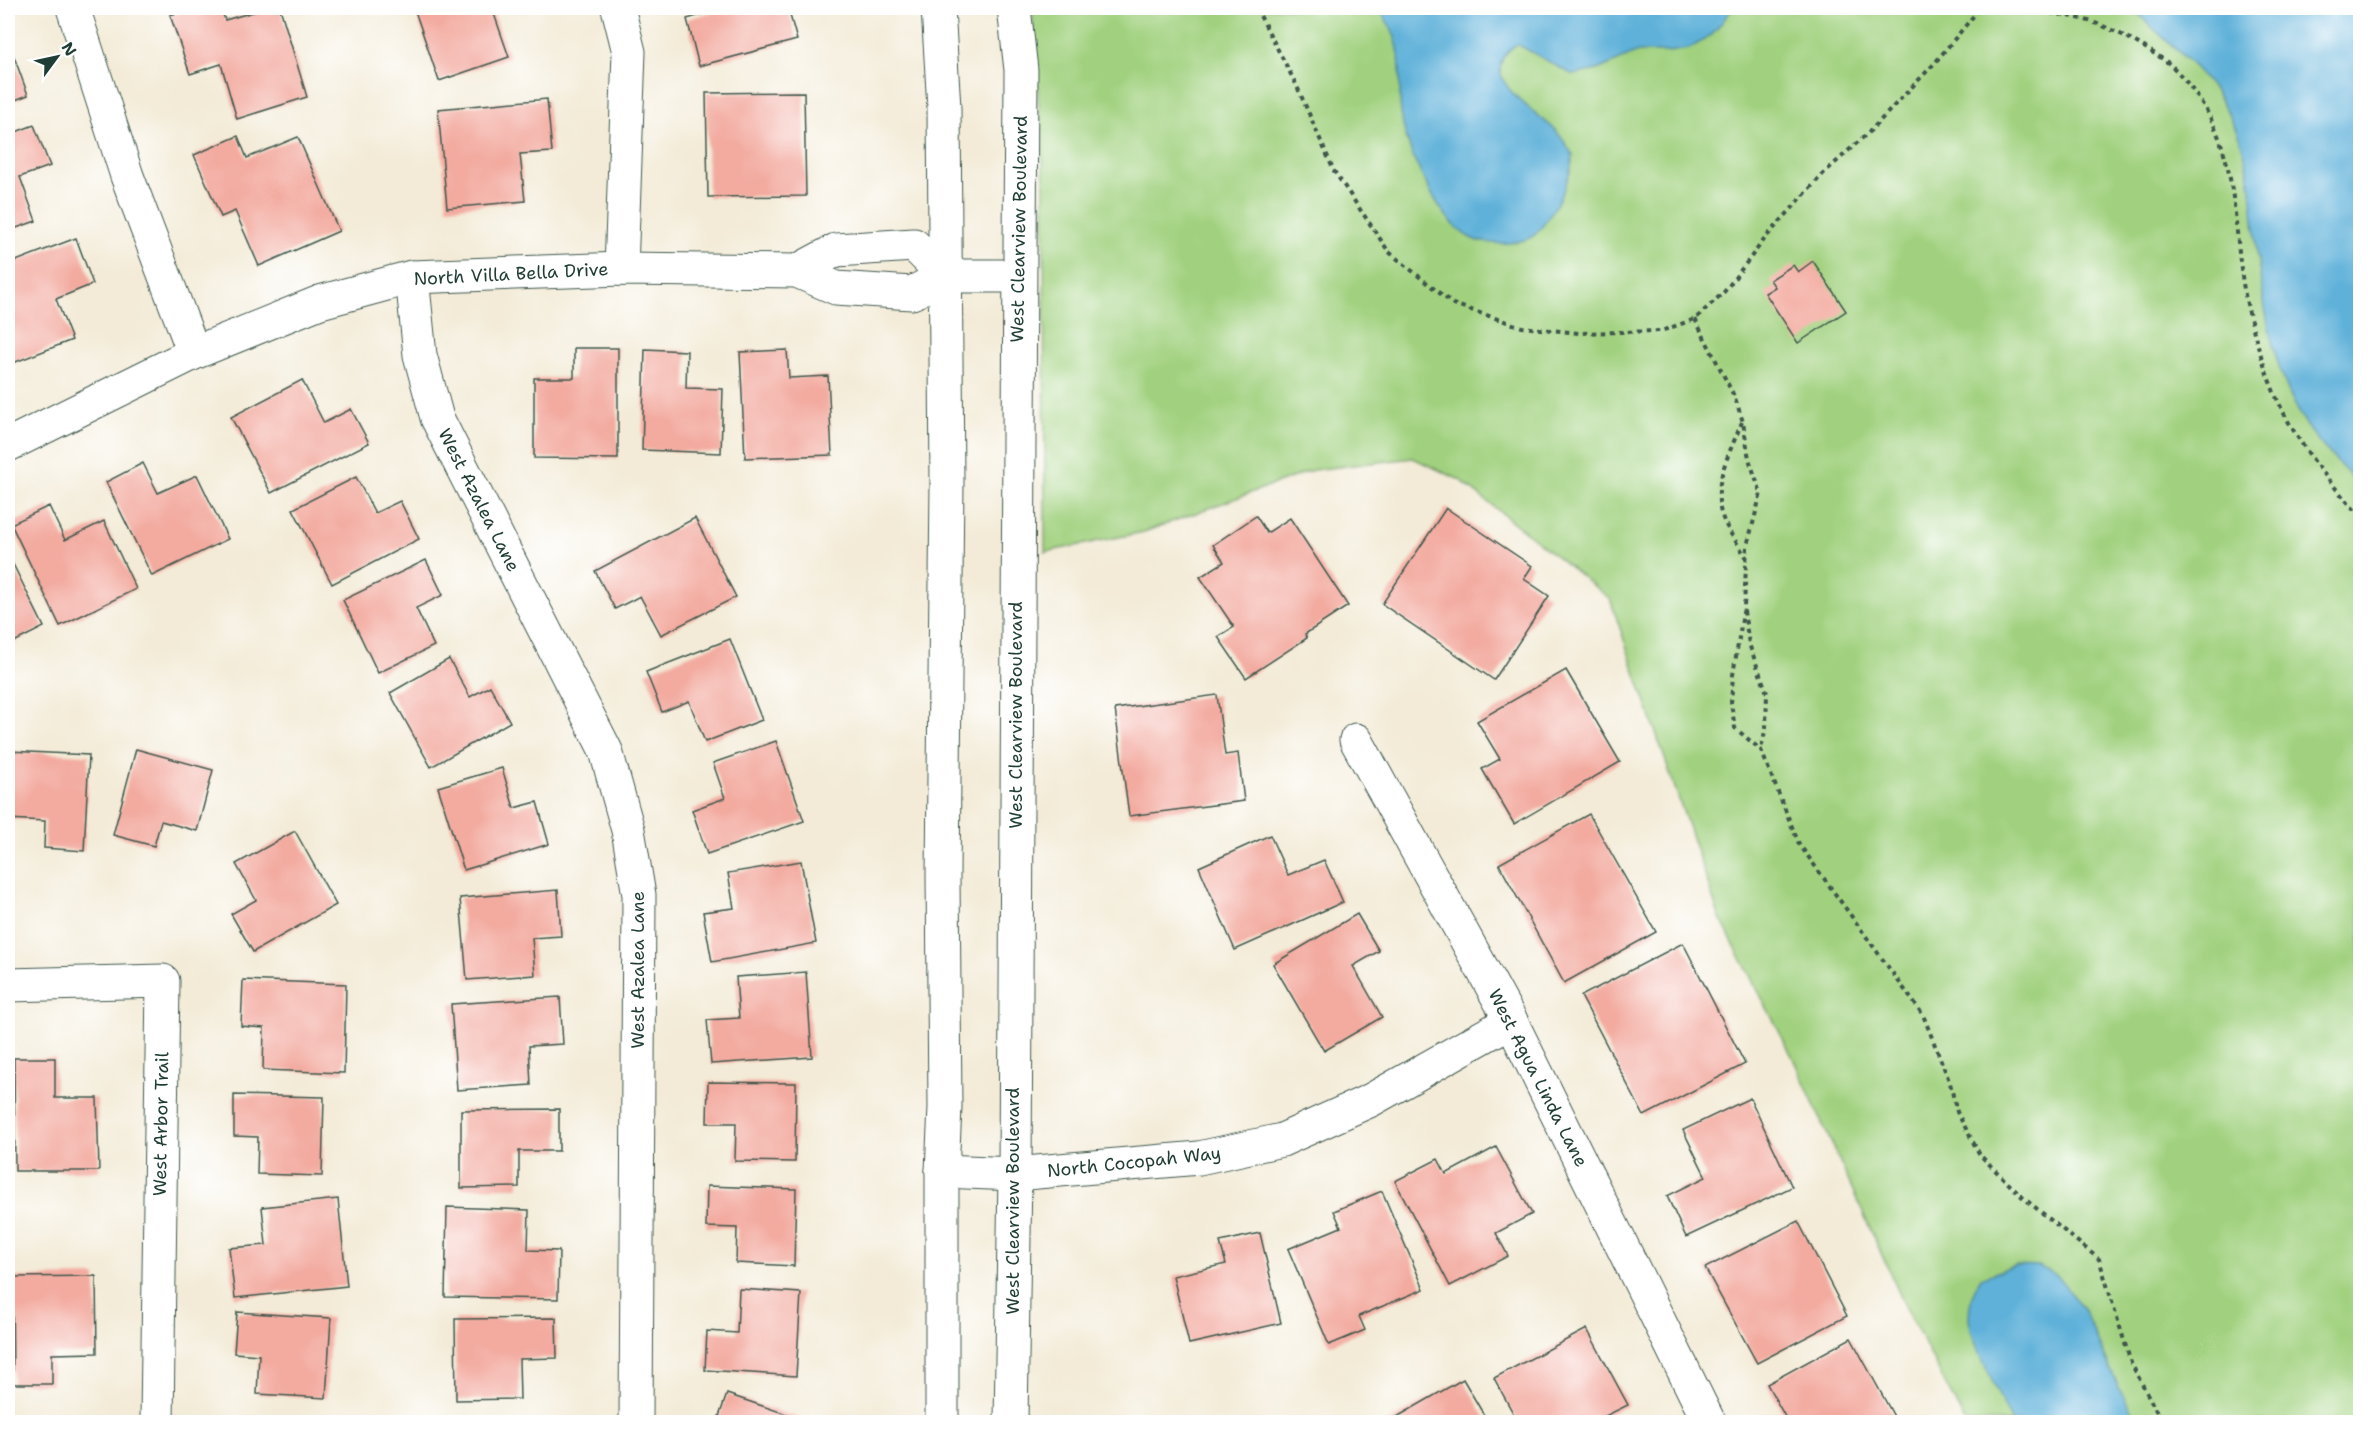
<svg xmlns="http://www.w3.org/2000/svg" width="2368" height="1430" font-family="'Shantell Sans',sans-serif">
  <style>
    .green { fill: #a1d17f; stroke: #60875a; stroke-width: 1.5 }
    .water { fill: #5eb1d9; stroke: #3e7786; stroke-width: 1.5 }
    .building { fill: #f3aba0 }
    .lines { fill: none; stroke-linecap: round; stroke-linejoin: round }
    .street-casing { stroke: #3f574c; stroke-width: 35 }
    .secondary-casing { stroke: #3f574c; stroke-width: 35 }
    .path { stroke: #3f574c; stroke-width: 4; stroke-dasharray: 4.5 4.5; stroke-linecap: butt }
    .street { stroke: #fff; stroke-width: 33 }
    .secondary { stroke: #fff; stroke-width: 33 }
    .labels { text-anchor: middle; dominant-baseline: central; stroke-width: 4.5; stroke-linejoin: round; paint-order: stroke }
    .street-label { font-size: 18px; fill: #1f3d34; stroke: #fff }
  </style>
  <rect width="100%" height="100%" fill="#fff"/>
  <filter id="ink" filterUnits="userSpaceOnUse"><feTurbulence type="fractalNoise" baseFrequency=".0167" numOctaves="2"/><feDisplacementMap in="SourceGraphic" scale="12" xChannelSelector="R" yChannelSelector="G"/><feConvolveMatrix kernelMatrix="1 2 1 2 8 2 1 2 1" color-interpolation-filters="sRGB"/></filter>
  <filter id="wash" filterUnits="userSpaceOnUse"><feTurbulence type="fractalNoise" baseFrequency=".008" numOctaves="4" result="noise"/><feDisplacementMap in="SourceGraphic" scale="24" xChannelSelector="R" yChannelSelector="G"/><feGaussianBlur stdDeviation="1.35" result="paint"/><feColorMatrix in="noise" values="0 0 0 0 0 0 0 0 0 0 0 0 0 0 0 0 0 1.4 0 .05"/><feComposite in="paint" operator="in"/></filter>
  <g filter="url(#wash)">
    <rect width="100%" height="100%" fill="#f3ebd7"/>
    <polygon class="green" points="1032,8 2360,8 2360,1422 1965,1422 1904,1304 1792,1056 1719,916 1610,599 1460,480 1413,458 1313,470 1144,532 1045,552 1044,180"/>
    <g class="water">
      <path d="M 1377,8 L 1733,8 L 1712,35 L 1689,49 L 1668,52 L 1638,52 L 1597,70 L 1573,75 L 1517,44 C 1471,74 1532,108 1553,128 C 1561,135 1567,146 1573,155 C 1570,180 1560,200 1546,221 C 1534,239 1529,240 1509,243 C 1499,244 1482,243 1473,239 C 1443,226 1414,164 1405,133 C 1391,86 1415,50 1377,8 Z"/>
      <path d="M 2133,8 L 2360,8 L 2360,487 C 2345,469 2326,452 2312,433 C 2275,382 2264,313 2257,252 C 2253,219 2252,170 2240,140 C 2235,127 2228,111 2220,99 C 2199,65 2160,38 2133,8 Z"/>
      <path d="M 2015,1265 L 2038,1266 L 2057,1275 L 2084,1311 L 2120,1390 L 2138,1422 L 2012,1422 C 2001,1400 1970,1339 1969,1318 C 1969,1304 1973,1289 1981,1278 Z"/>
    </g>
    <g id="blocks">
      <g class="building">
        <polygon points="193,8 221,8 225,20 267,8 280,8 307,97 237,119 221,64 190,74 170,15"/>
        <polygon points="414,8 492,8 509,57 439,81"/>
        <polygon points="724,8 788,8 797,40 699,66 687,19"/>
        <polygon points="8,40 28,95 8,103"/>
        <polygon points="804,92 806,196 708,197 706,93"/>
        <polygon points="547,99 552,152 520,154 525,201 447,208 438,109"/>
        <polygon points="34,125 50,166 20,177 36,221 8,231 8,135"/>
        <polygon points="238,136 247,158 298,137 339,231 259,266 235,211 221,217 194,155"/>
        <polygon points="76,238 93,284 56,299 72,340 8,365 8,264"/>
        <polygon points="1813,261 1846,311 1798,343 1765,293 1775,287 1770,280 1793,265 1798,272"/>
        <polygon points="574,348 618,348 618,459 534,458 534,378 574,378"/>
        <polygon points="645,349 687,351 686,388 723,389 721,453 642,450"/>
        <polygon points="787,350 789,378 828,376 832,455 745,458 740,352"/>
        <polygon points="302,380 324,423 351,409 369,443 271,493 231,417"/>
        <polygon points="143,463 158,493 197,475 228,539 152,576 106,482"/>
        <polygon points="356,477 375,513 400,501 419,539 332,584 293,509"/>
        <polygon points="49,506 65,540 104,521 136,589 60,626 11,524"/>
        <polygon points="1446,508 1532,566 1524,579 1549,596 1494,680 1382,604"/>
        <polygon points="1256,516 1267,533 1290,518 1348,606 1305,634 1307,638 1246,678 1218,637 1234,627 1200,577 1224,562 1213,545"/>
        <polygon points="695,518 736,597 661,635 640,596 615,609 595,571"/>
        <polygon points="8,554 44,627 8,645"/>
        <polygon points="426,560 443,595 416,608 434,646 378,673 343,600"/>
        <polygon points="730,639 762,720 705,742 689,701 662,712 646,672"/>
        <polygon points="449,659 470,697 490,686 510,722 431,767 390,693"/>
        <polygon points="1566,670 1620,762 1514,824 1482,769 1500,759 1477,721"/>
        <polygon points="1217,695 1225,755 1238,753 1244,801 1129,816 1115,709"/>
        <polygon points="776,741 804,821 707,854 692,810 725,798 713,763"/>
        <polygon points="136,749 213,770 197,831 161,821 154,846 113,835"/>
        <polygon points="9,751 89,755 84,851 44,848 45,821 8,819"/>
        <polygon points="502,768 514,808 537,802 549,844 464,870 438,787"/>
        <polygon points="1589,814 1656,932 1564,983 1499,864"/>
        <polygon points="295,831 336,905 253,952 231,914 256,900 236,864"/>
        <polygon points="1270,835 1288,875 1324,860 1343,902 1235,950 1199,867"/>
        <polygon points="801,861 816,943 712,962 703,912 734,908 728,873"/>
        <polygon points="558,890 561,936 532,938 535,975 467,980 460,898"/>
        <polygon points="1357,914 1379,951 1353,966 1382,1017 1324,1051 1273,964"/>
        <polygon points="1683,943 1745,1064 1644,1116 1581,996"/>
        <polygon points="806,972 812,1057 711,1064 707,1020 739,1018 736,977"/>
        <polygon points="243,980 346,984 344,1073 263,1070 264,1028 241,1026"/>
        <polygon points="560,997 563,1044 529,1046 531,1085 457,1090 451,1004"/>
        <polygon points="14,1058 55,1058 55,1098 97,1098 99,1171 15,1171"/>
        <polygon points="708,1082 796,1083 795,1162 735,1161 736,1123 707,1123"/>
        <polygon points="234,1095 324,1097 322,1176 257,1174 258,1137 234,1136"/>
        <polygon points="1750,1098 1792,1187 1686,1237 1667,1196 1706,1177 1683,1130"/>
        <polygon points="559,1109 559,1151 519,1151 519,1187 461,1188 461,1110"/>
        <polygon points="1496,1147 1532,1214 1496,1233 1508,1256 1450,1286 1395,1181 1438,1159 1446,1174"/>
        <polygon points="707,1186 796,1189 794,1266 736,1263 737,1228 706,1227"/>
        <polygon points="1382,1191 1424,1289 1359,1316 1365,1330 1329,1345 1288,1249 1341,1227 1334,1211"/>
        <polygon points="338,1199 347,1286 235,1298 229,1248 266,1245 262,1207"/>
        <polygon points="447,1207 529,1210 528,1250 559,1251 558,1299 445,1297"/>
        <polygon points="1798,1221 1847,1316 1757,1363 1705,1268"/>
        <polygon points="1260,1233 1281,1323 1189,1344 1173,1276 1226,1264 1220,1242"/>
        <polygon points="96,1276 97,1353 52,1354 52,1384 13,1384 12,1277"/>
        <polygon points="739,1289 801,1293 796,1376 705,1370 707,1331 737,1333"/>
        <polygon points="237,1312 331,1318 326,1398 257,1394 259,1355 234,1353"/>
        <polygon points="556,1318 557,1358 519,1359 520,1399 456,1400 455,1319"/>
        <polygon points="1587,1329 1628,1405 1593,1422 1518,1422 1494,1378"/>
        <polygon points="1851,1338 1897,1422 1788,1422 1767,1384"/>
        <polygon points="1463,1379 1488,1422 1388,1422"/>
        <polygon points="727,1394 810,1422 717,1422"/>
      </g>
    </g>
  </g>
  <g filter="url(#ink)">
    <use href="#blocks" fill-opacity="0" stroke="#3f574c" stroke-width="1.5"/>
    <g class="lines">
      <g class="street-casing">
        <g id="street">
          <polyline points="73,8 127,176 194,353"/>
          <polyline points="618,8 629,52 621,269"/>
          <polyline points="797,271 836,250 914,245 945,276"/>
          <polyline points="412,277 420,355 437,418 606,751 628,830 639,895 636,1422"/>
          <polyline points="8,445 194,353 320,302 412,277 621,269 797,271 836,288 912,293 945,276 1019,276"/>
          <polyline points="1356,740 1511,1021 1709,1422"/>
          <polyline points="8,985 163,981 157,1422"/>
          <polyline points="942,1171 1015,1174 1071,1169 1199,1158 1282,1140 1371,1100 1511,1021"/>
        </g>
      </g>
      <g class="secondary-casing">
        <g id="secondary">
          <polyline points="938,8 944,108 947,482 943,875 945,1107 942,1171 942,1422"/>
          <polyline points="1011,1422 1015,1174 1021,70 1014,8"/>
        </g>
      </g>
      <g class="path">
        <polyline points="1256,8 1296,84 1334,171 1389,252 1453,304 1522,327 1579,333 1661,331 1695,319 1724,292 1767,236 1823,174 1871,130 1934,64 1980,8"/>
        <path d="M 2015,8 C 2036,12 2057,13 2078,18 C 2108,25 2141,44 2167,62 C 2177,70 2186,81 2194,92 C 2240,152 2232,225 2245,295 C 2249,314 2254,334 2260,352 C 2280,422 2313,464 2360,516"/>
        <polyline points="1695,319 1735,398 1743,422 1749,459 1761,493 1747,546 1744,607 1733,675 1731,703 1735,728 1761,750 1799,844 1923,1015 1950,1083 1957,1112 1980,1155 2020,1195 2099,1259 2131,1363 2162,1422"/>
        <path d="M 1742,422 C 1731,450 1711,485 1722,516 C 1727,530 1738,544 1746,557"/>
        <polyline points="1744,611 1749,644 1767,693 1766,727 1761,749"/>
      </g>
      <use href="#street" class="street"/>
      <use href="#secondary" class="secondary"/>
    </g>
  </g>
  <g class="labels">
    <g class="street-label">
      <text transform="translate(1019 229) rotate(-89)">West Clearview Boulevard</text>
      <text transform="translate(511 274) rotate(-3)">North Villa Bella Drive</text>
      <text transform="translate(479 500) rotate(63)">West Azalea Lane</text>
      <text transform="translate(1016 715) rotate(-90)">West Clearview Boulevard</text>
      <text transform="translate(638 970) rotate(-90)">West Azalea Lane</text>
      <text transform="translate(1538 1078) rotate(63)">West Agua Linda Lane</text>
      <text transform="translate(161 1124) rotate(-89)">West Arbor Trail</text>
      <text transform="translate(1134 1162) rotate(-6)">North Cocopah Way</text>
      <text transform="translate(1013 1201) rotate(-90)">West Clearview Boulevard</text>
    </g>
  </g>
  <rect width="2368" height="1430" fill="none" stroke="#fff" stroke-width="30"/>
  <g transform="translate(57 57) rotate(57)" stroke="#ffffff" stroke-width="4.5" paint-order="stroke">
  <path d="M0-4.5L10 22L0 15L-10 22Z" fill="#1f3d34"/>
  <text y="-9" font-size="16" font-weight="bold" text-anchor="middle" fill="#1f3d34">N</text>
  </g>
</svg>
